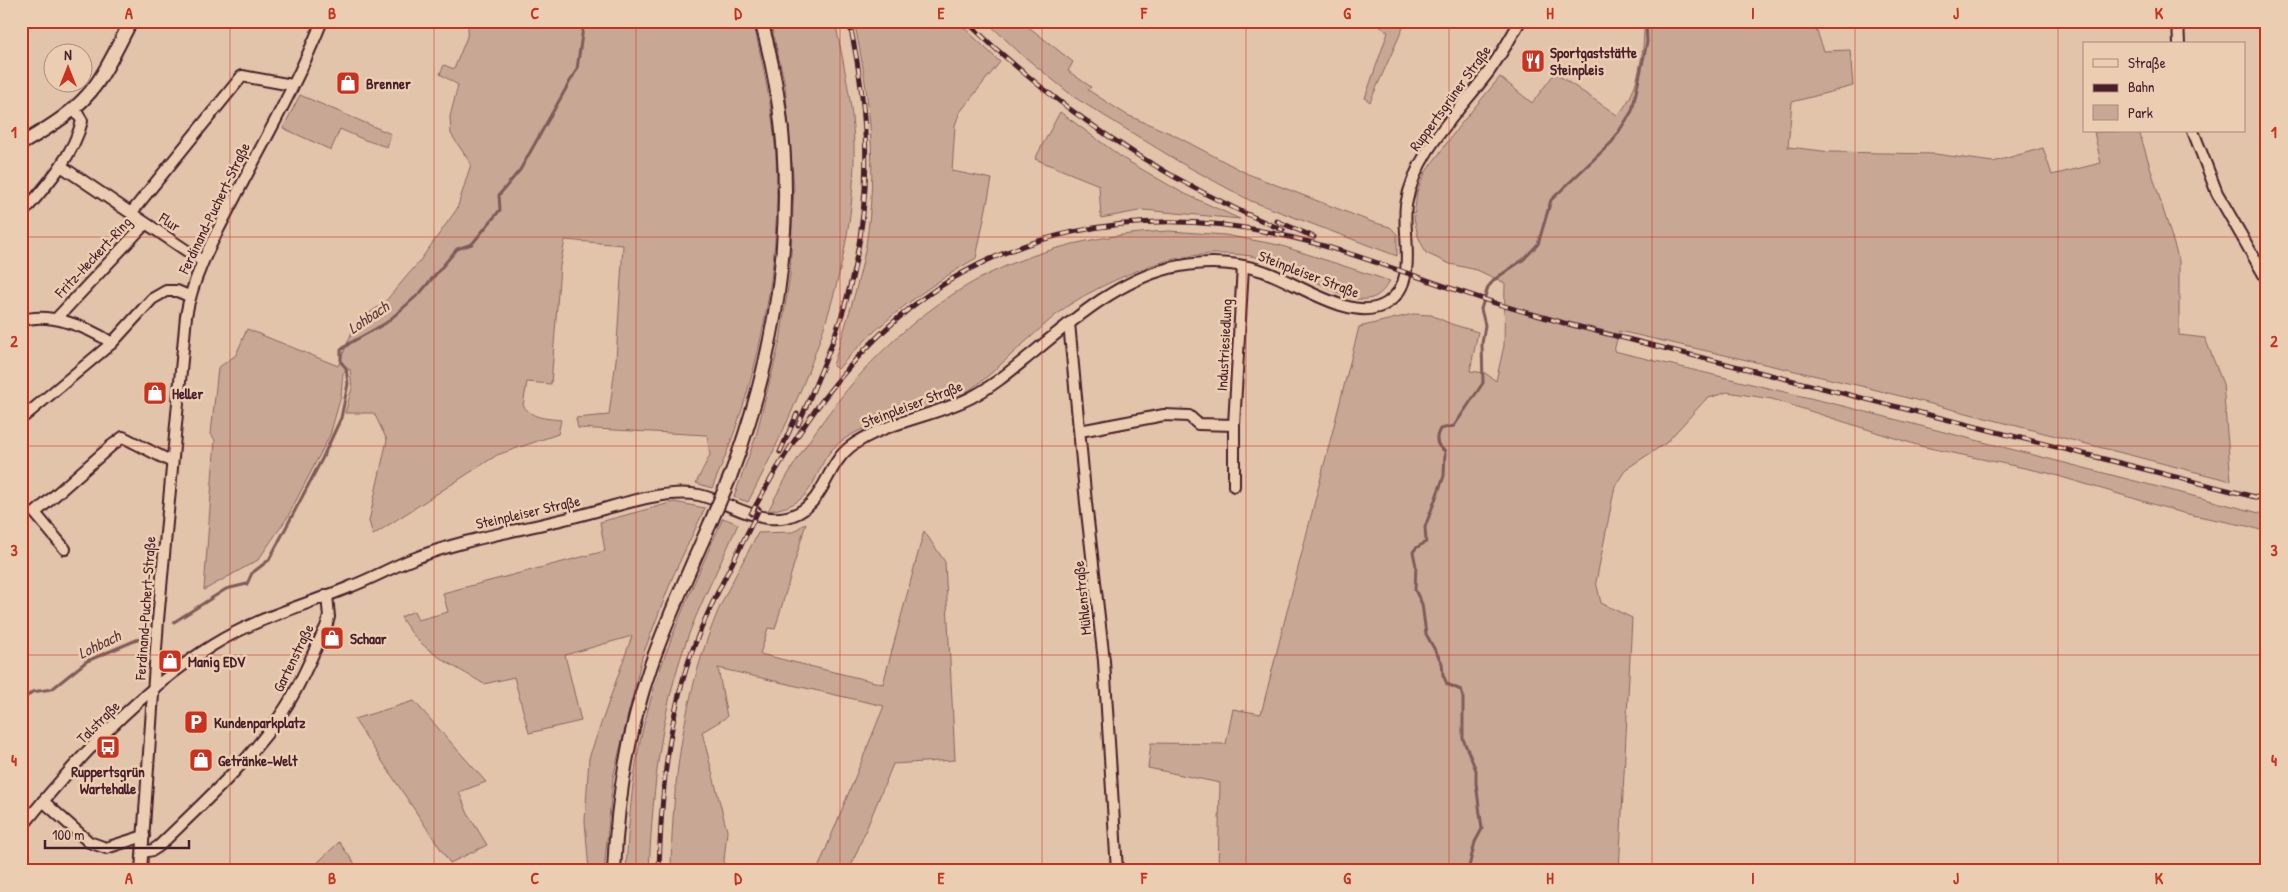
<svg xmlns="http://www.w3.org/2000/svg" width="2288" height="892" font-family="'Patrick Hand',sans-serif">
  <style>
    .green { fill: #c8a895; stroke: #896460 }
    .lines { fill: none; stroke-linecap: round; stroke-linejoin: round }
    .stream { stroke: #815a59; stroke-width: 3 }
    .minor-casing { stroke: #4a1f2b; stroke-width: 14 }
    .major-casing { stroke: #4a1f2b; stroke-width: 16 }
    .minor { stroke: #ebceb2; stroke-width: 10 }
    .major { stroke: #ebceb2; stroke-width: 12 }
    .rail-casing { stroke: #4a1f2b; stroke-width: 5 }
    .rail { stroke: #ebceb2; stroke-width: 3; stroke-dasharray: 9; stroke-linecap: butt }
    .major-bridge-casing { stroke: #4a1f2b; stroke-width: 16; stroke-linecap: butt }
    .major-bridge { stroke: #ebceb2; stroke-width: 12 }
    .grid { fill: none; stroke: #c8321e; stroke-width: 1; stroke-opacity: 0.55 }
    .labels { text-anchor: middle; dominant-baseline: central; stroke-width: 5; stroke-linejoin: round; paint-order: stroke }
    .poi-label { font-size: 15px; font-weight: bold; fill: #4a1f2b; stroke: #ebceb2; text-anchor: start }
    .street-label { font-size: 15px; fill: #4a1f2b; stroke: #ebceb2 }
    .water-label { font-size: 16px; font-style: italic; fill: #61383e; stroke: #ebceb2 }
    .neatline { fill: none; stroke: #c8321e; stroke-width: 2 }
    .grid-label { font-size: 16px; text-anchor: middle; font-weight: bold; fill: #c8321e }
  </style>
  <rect width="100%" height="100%" fill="#e1c4aa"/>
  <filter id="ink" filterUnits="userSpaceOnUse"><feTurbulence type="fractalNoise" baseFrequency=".02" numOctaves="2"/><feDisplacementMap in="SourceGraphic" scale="10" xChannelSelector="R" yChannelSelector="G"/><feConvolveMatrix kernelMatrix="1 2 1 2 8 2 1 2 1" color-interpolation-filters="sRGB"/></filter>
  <g filter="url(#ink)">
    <g class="green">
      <path d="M 469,21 L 753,21 C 763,65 773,110 776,156 C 782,268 758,385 712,488 L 696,483 L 710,455 L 707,435 L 578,428 L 576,418 L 609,415 L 616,360 L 623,245 L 565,240 L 560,266 L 551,384 L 527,382 L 523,405 C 532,419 545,418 561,420 L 558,434 L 497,455 L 373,535 L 369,521 L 387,440 L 374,413 L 345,413 L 352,388 L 350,369 L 343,373 L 341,396 L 330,435 L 287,518 L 258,560 L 204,590 L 215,440 L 211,434 L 218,368 L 236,355 L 247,329 L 338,366 L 356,322 L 384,303 L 419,262 L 457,209 L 471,164 L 451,134 L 450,117 L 458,85 L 440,74 L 444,65 L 454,69 L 467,37 Z"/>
      <path d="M 770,21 L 835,21 C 843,62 853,103 854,145 C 856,272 805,392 748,502 L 734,497 L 756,436 L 768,388 L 780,341 L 790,274 L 794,187 L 785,84 Z"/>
      <path d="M 854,21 L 957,21 L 1000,62 L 960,112 L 955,125 L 952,171 L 992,179 L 976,258 C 922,290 880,321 838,369 L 833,366 C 845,326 859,286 866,245 C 878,170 870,95 854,21 Z"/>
      <polygon points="986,21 1021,21 1073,62 1068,71 1091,87 1088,90 1127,115 1172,134 1248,174 1372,222 1390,227 1397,234 1397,256 1251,201 1181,163 1074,97 1020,53"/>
      <polygon points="1372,21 1406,21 1370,102 1365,98 1388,32"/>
      <path d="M 1644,21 L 1813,21 L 1824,51 L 1850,50 L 1853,86 L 1792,102 L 1788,147 L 1831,152 L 1935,154 L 1993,162 L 2043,148 L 2052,175 L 2101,163 L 2094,132 L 2139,131 L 2179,261 L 2179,335 L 2205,338 L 2223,384 L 2231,481 L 1861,386 L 1619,331 L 1614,351 L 1843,406 L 2267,515 L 2267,532 L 2247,526 L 2183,513 L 2048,473 L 1920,446 L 1772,399 L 1727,392 L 1706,399 L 1666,443 L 1626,469 L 1615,486 L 1596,582 L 1601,603 L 1632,618 L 1619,871 L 1218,871 L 1220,783 L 1148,768 L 1151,743 L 1226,744 L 1233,709 L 1261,714 L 1359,327 L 1413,314 L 1431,315 L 1451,324 L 1478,332 L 1470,371 L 1485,373 L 1496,381 L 1504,346 L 1505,283 L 1477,270 L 1450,264 L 1426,253 L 1418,236 L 1414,218 L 1417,192 L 1425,173 L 1460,125 L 1500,77 L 1532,103 L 1555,73 L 1617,115 C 1638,98 1645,48 1644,21 Z"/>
      <polygon points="300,95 391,134 387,147 365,140 340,129 331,150 283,128"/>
      <polygon points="1060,112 1124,159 1181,192 1240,219 1144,210 1101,218 1099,185 1035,159"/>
      <path d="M 1170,231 L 1225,235 L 1279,245 L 1390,281 C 1384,290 1378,298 1367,299 C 1348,302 1318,282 1301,274 C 1286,267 1267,259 1251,256 C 1208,250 1168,257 1129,274 C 1110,282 1090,292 1072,303 C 1055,314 1038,331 1023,344 C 1004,361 987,379 965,393 C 930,415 877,416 843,440 C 807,465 826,503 768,511 C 811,427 874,344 955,293 C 1019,252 1095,234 1170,231 Z"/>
      <path d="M 674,502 L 705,508 L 673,576 L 642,657 L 613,778 L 604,871 L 589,871 L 585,821 L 589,758 L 632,636 L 565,655 L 581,721 L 529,733 L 514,677 L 484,684 C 453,665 419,651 401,617 L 414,611 L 418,620 L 448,612 L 443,593 L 605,551 L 600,522 Z"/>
      <path d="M 723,518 L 738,524 C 724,557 707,589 694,621 C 661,701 653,786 649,871 L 626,871 C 629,817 633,761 648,709 C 666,643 695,581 723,518 Z"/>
      <path d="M 806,523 L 775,629 L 768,628 L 760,654 L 883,684 L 924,531 L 945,562 L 955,760 L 893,764 L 849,871 L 817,871 L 884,706 L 718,668 L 727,717 L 702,732 L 727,831 L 723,871 L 671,871 C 672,784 684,692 718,611 C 730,584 745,558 758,533 L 793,532 Z"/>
      <polygon points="414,701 486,782 459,792 468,814 487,845 450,863 354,719"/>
      <polygon points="339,842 360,871 309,871"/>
    </g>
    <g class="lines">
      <g class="stream">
        <polyline points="174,622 226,589 247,584 252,573 269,560 322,459 341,418 348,384 346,368 341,362 341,350 350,343 386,323 420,293 457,249 472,244 500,210 499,195 520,170 577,69 584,21"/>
        <polyline points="21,702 32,692 52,689 87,661 139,639"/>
        <path d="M 1468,871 L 1475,842 L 1482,829 L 1476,783 L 1476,770 L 1463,739 L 1463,698 L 1461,690 L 1447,684 L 1443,675 L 1442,663 L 1426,634 L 1422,604 L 1415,590 L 1416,566 L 1413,552 L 1416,548 L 1426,542 L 1425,527 L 1444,476 L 1445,451 C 1436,446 1435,438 1440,429 L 1454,426 L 1483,383 L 1482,344 L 1485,325 L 1481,309 L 1488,287 L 1495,279 L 1524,259 L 1538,244 L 1551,200 L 1612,142 L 1632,111 L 1647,42 L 1646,21"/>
      </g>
      <g class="minor-casing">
        <g id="minor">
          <polyline points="2178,21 2179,44"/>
          <polyline points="2193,131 2217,193 2267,280"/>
          <polyline points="61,166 202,261"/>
          <polyline points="131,213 242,76 292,85"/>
          <path d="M 21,215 C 45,187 73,157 82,121 L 74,108"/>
          <polyline points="56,319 145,224"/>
          <path d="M 21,321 C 48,311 88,327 112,343"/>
          <polyline points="1069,323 1086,503 1104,661 1117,871"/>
          <polyline points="21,419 112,343 152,299 166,291 177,291 189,296"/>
          <polyline points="1080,431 1164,415 1189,416 1198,424 1234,425"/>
          <polyline points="1234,486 1234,425 1243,266"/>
          <polyline points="65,549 35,513 111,446 123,437 172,462"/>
          <polyline points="43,801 89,842 106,848 144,836"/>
          <path d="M 21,828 C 76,760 139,691 213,645 C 258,617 304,606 352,586 C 373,578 392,567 413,559 C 463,539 517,531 569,518 C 596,512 624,502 651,497 C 666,494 684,492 699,495 C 731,502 764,530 798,513 C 825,499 827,465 850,447 C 885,421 934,417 972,397 C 995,385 1014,368 1034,352 C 1074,319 1118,281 1170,268 C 1200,261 1233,261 1263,271 C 1297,282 1354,325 1387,303 C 1419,282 1402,236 1406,205 C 1415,151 1459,112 1490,70 C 1501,54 1511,38 1520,21"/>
          <path d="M 143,852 L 153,850 L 159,846 C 201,805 252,759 284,710 C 301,685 312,654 326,627 L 329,617 L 327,595"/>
          <path d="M 141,871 L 158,620 L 186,316 C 193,275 213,240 232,203 C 263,143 297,84 322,21"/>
        </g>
      </g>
      <g class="major-casing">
        <g id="major">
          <path d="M 21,144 C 48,128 79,110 97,83 C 110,64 120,42 131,21"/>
          <path d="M 730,477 C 785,331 805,174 761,21"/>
          <path d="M 614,871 C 617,801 628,731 651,665 C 668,617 689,571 710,524"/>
        </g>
      </g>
      <use href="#minor" class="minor"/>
      <use href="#major" class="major"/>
      <g class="rail-casing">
        <g id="rail">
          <path d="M 966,21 C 1059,111 1164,180 1283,230"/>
          <polyline points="1277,221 1314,237"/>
          <path d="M 798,425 C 815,386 832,347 845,305 C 873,210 871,117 849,21"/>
          <polyline points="780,452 797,414"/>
          <path d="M 751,514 C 790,443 834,374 896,320 C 999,229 1141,205 1272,233 C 1345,248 1414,277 1486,300 C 1511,309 1538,315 1564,323 L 2267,500"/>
          <path d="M 659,871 C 661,799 667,725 690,657 C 708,606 736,558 759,509"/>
        </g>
      </g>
      <use href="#rail" class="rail"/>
      <g class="major-bridge-casing">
        <polyline id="major-bridge" points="710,524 730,477"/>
      </g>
      <use href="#major-bridge" class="major-bridge"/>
    </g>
  </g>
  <path class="grid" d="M 230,21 L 230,871M 434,21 L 434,871M 636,21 L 636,871M 840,21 L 840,871M 1042,21 L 1042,871M 1246,21 L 1246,871M 1449,21 L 1449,871M 1652,21 L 1652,871M 1855,21 L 1855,871M 2058,21 L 2058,871M 21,237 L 2267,237M 21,446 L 2267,446M 21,655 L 2267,655"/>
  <defs>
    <g id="restaurant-square" transform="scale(1.25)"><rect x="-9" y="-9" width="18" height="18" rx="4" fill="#c8321e" stroke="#ebceb2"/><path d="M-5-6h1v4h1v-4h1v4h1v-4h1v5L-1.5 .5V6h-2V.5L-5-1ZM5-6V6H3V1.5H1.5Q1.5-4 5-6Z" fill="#fff"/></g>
    <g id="shop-square" transform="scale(1.25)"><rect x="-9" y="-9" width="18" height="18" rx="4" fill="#c8321e" stroke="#ebceb2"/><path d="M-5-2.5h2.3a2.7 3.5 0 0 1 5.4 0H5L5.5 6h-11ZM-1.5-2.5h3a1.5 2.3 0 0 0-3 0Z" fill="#fff"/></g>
    <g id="parking-square" transform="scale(1.25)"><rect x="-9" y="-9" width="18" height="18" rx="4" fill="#c8321e" stroke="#ebceb2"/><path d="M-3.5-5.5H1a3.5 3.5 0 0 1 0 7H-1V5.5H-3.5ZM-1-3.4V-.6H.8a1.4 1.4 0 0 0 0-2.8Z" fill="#fff"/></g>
    <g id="bus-square" transform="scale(1.25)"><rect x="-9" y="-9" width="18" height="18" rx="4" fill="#c8321e" stroke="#ebceb2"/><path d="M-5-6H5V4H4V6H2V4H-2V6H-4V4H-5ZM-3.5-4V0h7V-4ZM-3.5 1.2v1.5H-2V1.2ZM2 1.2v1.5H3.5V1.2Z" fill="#fff"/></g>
  </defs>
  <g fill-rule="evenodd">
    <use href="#restaurant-square" x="1533" y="61"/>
    <use href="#shop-square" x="348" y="83"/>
    <use href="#shop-square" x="155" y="393"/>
    <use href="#shop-square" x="332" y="638"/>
    <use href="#shop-square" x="170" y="661"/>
    <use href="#parking-square" x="196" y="722"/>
    <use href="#bus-square" x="108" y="747"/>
    <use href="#shop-square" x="201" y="760"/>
  </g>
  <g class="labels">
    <g class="poi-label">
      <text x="1550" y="52">Sportgaststätte<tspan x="1550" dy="17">Steinpleis</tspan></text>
      <text x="366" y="83">Brenner</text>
      <text x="172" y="393">Heller</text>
      <text x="350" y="638">Schaar</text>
      <text x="188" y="661">Manig EDV</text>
      <text x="214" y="722">Kundenparkplatz</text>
      <text x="218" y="760">Getränke-Welt</text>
      <text x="108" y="771" text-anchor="middle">Ruppertsgrün<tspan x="108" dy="17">Wartehalle</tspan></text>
    </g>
    <g class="street-label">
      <text transform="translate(1450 98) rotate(-54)">Ruppertsgrüner Straße</text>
      <text transform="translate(214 208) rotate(-64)">Ferdinand-Puchert-Straße</text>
      <text transform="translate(170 222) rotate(33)">Flur</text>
      <text transform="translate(93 257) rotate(-47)">Fritz-Heckert-Ring</text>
      <text transform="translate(1309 274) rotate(21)">Steinpleiser Straße</text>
      <text transform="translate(1224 345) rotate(-87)">Industriesiedlung</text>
      <text transform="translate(912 404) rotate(-21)">Steinpleiser Straße</text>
      <text transform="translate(528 512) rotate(-13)">Steinpleiser Straße</text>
      <text transform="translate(1082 598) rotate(-96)">Mühlenstraße</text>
      <text transform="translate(145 608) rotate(-86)">Ferdinand-Puchert-Straße</text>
      <text transform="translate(293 658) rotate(-64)">Gartenstraße</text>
      <text transform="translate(98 722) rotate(-45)">Talstraße</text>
    </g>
    <g class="water-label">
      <text transform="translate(368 317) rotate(-34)">Lohbach</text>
      <text transform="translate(99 644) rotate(-26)">Lohbach</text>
    </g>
  </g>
  <rect width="2288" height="892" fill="none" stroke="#ebceb2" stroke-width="55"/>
  <rect x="2083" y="42" width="162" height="90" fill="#ebceb2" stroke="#ab887c"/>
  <rect x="2093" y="59" width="25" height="8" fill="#ebceb2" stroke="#ab887c"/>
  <text x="2128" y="68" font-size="15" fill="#4a1f2b">Straße</text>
  <rect x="2093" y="84" width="25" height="8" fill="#4a1f2b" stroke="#ab887c"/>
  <text x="2128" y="92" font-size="15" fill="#4a1f2b">Bahn</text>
  <rect x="2093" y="105" width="25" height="15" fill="#c8a895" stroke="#ab887c"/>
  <text x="2128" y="118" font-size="15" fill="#4a1f2b">Park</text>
  <g transform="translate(68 68)"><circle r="24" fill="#ebceb2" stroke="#ab887c"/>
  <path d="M0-4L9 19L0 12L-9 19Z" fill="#c8321e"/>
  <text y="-8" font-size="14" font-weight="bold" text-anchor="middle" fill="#4a1f2b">N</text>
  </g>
  <path d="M45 840v8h144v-8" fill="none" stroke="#4a1f2b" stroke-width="2.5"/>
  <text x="52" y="840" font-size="15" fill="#4a1f2b" stroke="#ebceb2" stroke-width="4" paint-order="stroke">100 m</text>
  <rect x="28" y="28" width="2232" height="836" class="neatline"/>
  <g class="grid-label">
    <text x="129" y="19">A</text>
    <text x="332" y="19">B</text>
    <text x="535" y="19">C</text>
    <text x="738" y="19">D</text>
    <text x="941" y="19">E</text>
    <text x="1144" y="19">F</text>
    <text x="1347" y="19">G</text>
    <text x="1550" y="19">H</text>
    <text x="1753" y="19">I</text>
    <text x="1956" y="19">J</text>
    <text x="2159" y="19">K</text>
    <text x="14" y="138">1</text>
    <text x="2274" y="138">1</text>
    <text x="14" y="347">2</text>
    <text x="2274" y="347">2</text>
    <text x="14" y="556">3</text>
    <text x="2274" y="556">3</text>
    <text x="14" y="766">4</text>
    <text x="2274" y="766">4</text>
    <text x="129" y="884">A</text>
    <text x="332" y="884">B</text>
    <text x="535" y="884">C</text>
    <text x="738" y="884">D</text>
    <text x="941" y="884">E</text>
    <text x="1144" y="884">F</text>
    <text x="1347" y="884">G</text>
    <text x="1550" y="884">H</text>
    <text x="1753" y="884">I</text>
    <text x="1956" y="884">J</text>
    <text x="2159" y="884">K</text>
  </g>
</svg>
